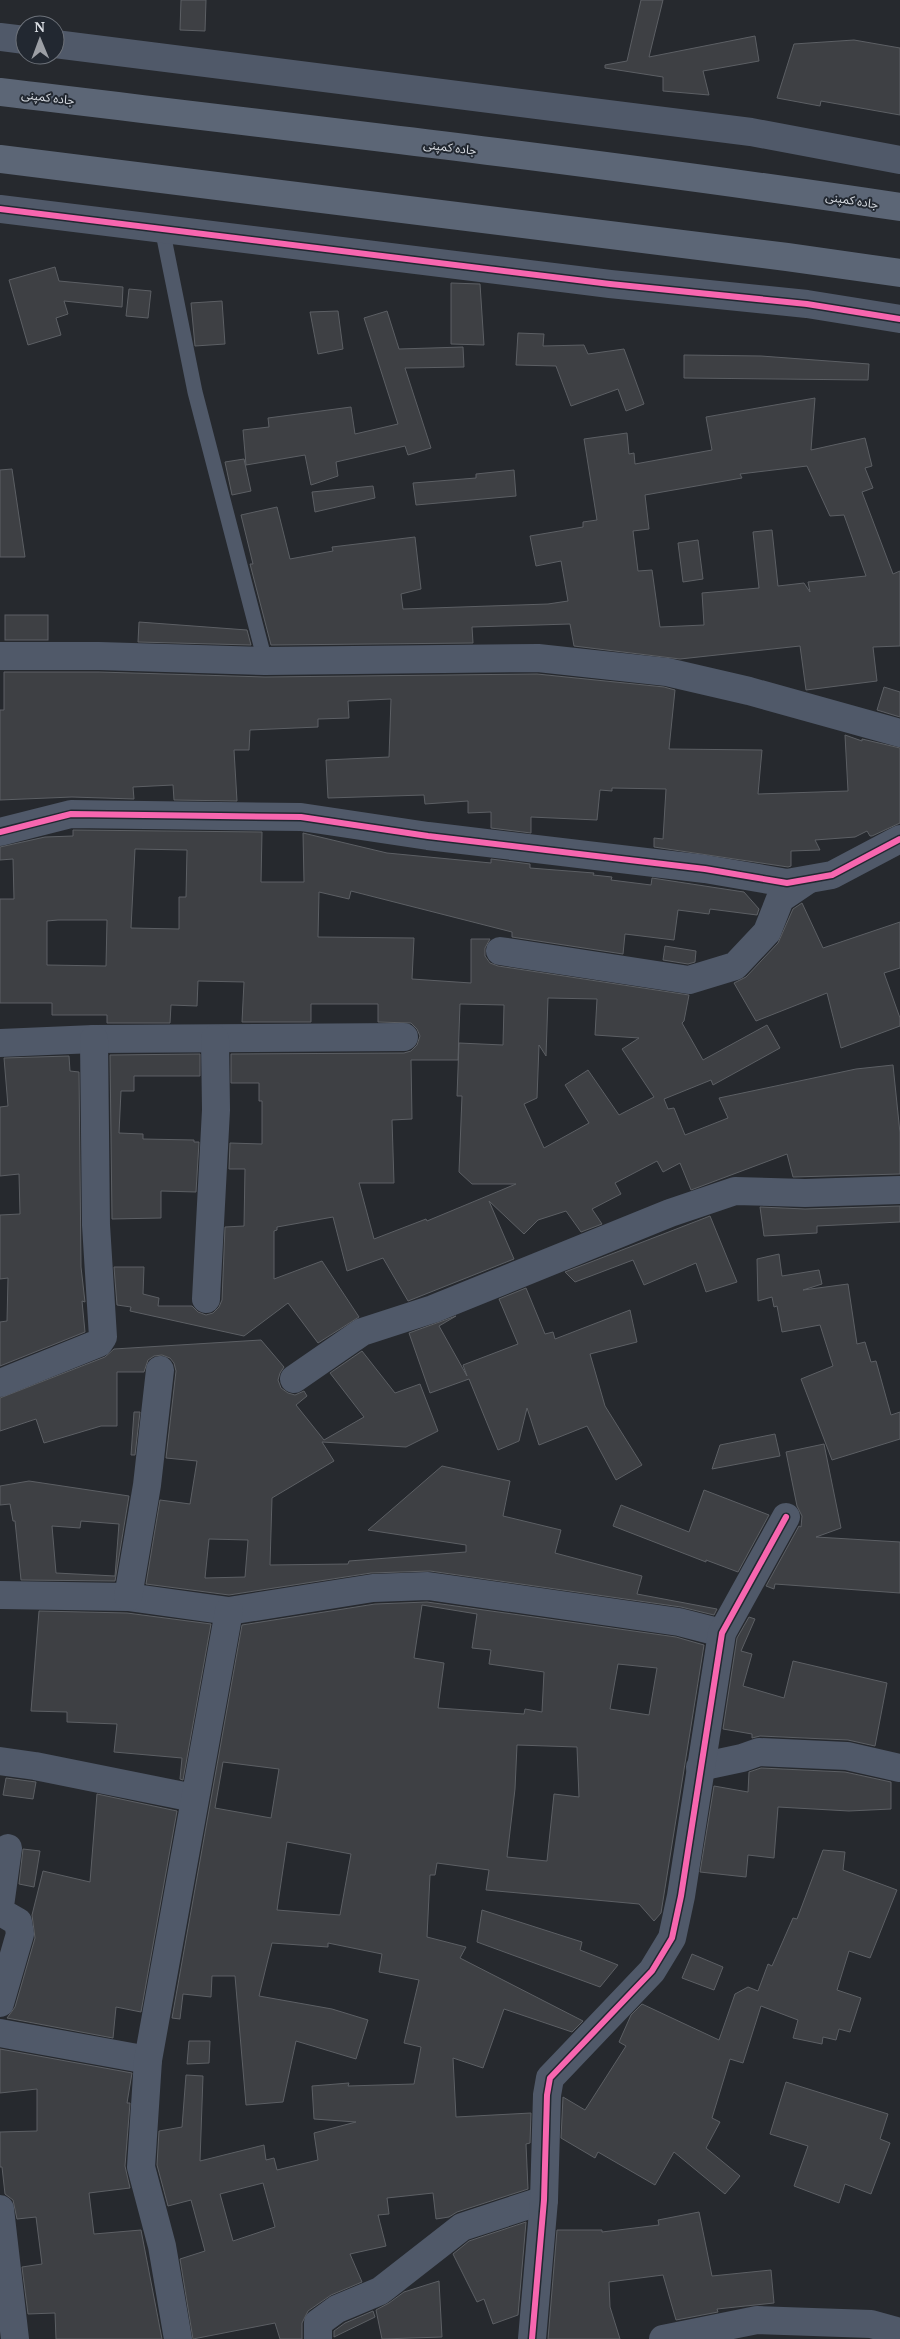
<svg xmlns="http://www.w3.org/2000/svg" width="900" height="2339" font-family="'PT Serif','Noto Sans Arabic',serif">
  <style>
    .building { fill: #3e4044; stroke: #5c5f64; fill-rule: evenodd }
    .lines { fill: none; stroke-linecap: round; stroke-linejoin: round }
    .service { stroke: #505969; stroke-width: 15 }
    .minor { stroke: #505969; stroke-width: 28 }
    .tertiary { stroke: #505969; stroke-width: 28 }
    .trunk { stroke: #5c6676; stroke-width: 28 }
    .cycleway-casing { stroke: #222831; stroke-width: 9 }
    .cycleway { stroke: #f766af; stroke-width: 6 }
    .labels { text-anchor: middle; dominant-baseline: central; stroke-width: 4; stroke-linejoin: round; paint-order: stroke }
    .street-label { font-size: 12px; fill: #dbdfe5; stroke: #222831 }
  </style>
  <rect width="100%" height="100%" fill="#26292e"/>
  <g class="building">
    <polygon points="181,0 206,0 205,31 180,30"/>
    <polygon points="641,0 663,0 649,57 755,36 759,61 703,71 709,95 663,91 663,77 605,68 605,65 627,61"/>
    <polygon points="854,40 900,48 900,115 821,101 820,106 777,98 794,44"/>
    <polygon points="55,267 59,281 123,287 122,307 64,301 68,314 56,318 61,335 28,345 9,280"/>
    <polygon points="451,283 480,284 484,345 451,344"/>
    <polygon points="129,289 151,291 148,318 126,316"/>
    <polygon points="222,301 225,344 195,346 191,303"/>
    <polygon points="338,311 343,349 318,354 310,312"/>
    <polygon points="387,311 399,349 463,347 464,367 405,368 431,448 408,455 405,446 336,462 338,476 311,485 305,455 246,465 243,430 269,427 268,418 351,407 355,434 398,424 364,318"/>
    <polygon points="518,333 544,334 543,346 584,345 588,354 624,349 644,404 626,411 618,389 571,406 556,366 516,365"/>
    <polygon points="684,355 761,356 869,364 868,380 684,378"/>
    <path d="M 815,398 L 811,450 L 865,438 L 872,466 L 865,468 L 873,488 L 862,492 L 893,574 L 900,571 L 900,646 L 873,647 L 877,681 L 806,690 L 800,646 L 680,659 L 574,646 L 570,624 L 472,627 L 473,643 L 271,645 L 250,564 L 253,564 L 241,515 L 277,507 L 290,559 L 333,551 L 332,547 L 415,537 L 421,589 L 401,594 L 403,609 L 548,604 L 568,601 L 561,561 L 536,566 L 530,536 L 583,527 L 583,522 L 597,520 L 584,439 L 627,433 L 629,454 L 634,453 L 635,464 L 712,450 L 706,417 ZM 807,466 L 830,516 L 844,515 L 866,576 L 808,582 L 810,592 L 804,583 L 778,586 L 772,530 L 753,532 L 759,588 L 702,593 L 704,625 L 660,627 L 652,570 L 638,571 L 633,531 L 649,529 L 645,495 L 742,478 L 740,474 Z"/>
    <polygon points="244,459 251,491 232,495 225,462"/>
    <polygon points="12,469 25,557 0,557 0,470"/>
    <polygon points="514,470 516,496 416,505 413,483 476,478 476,474"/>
    <polygon points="373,486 375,498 315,512 312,492"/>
    <polygon points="698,540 703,579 683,582 678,543"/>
    <rect x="5" y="615" width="43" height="25"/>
    <polygon points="139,622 247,630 251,645 138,642"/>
    <polygon points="4,672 99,672 265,677 537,674 664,687 675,690 669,749 762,750 758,794 848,791 845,735 862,741 862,739 900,748 900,823 872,836 870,836 867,831 855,837 815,840 820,850 791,851 791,866 788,867 654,847 654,838 663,839 666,789 612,788 612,791 600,790 597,820 531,817 531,833 491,828 491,812 468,813 468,801 425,804 424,795 328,798 326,760 389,757 391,699 348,701 349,718 318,719 318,727 250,730 249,750 234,750 237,801 174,800 173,785 133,787 134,799 72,797 0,800 0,710 4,710"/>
    <polygon points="884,687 900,692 900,717 877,710"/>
    <path d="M 73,830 L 262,832 L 261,882 L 304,882 L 303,833 L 387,853 L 491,863 L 491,859 L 530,864 L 530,868 L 594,873 L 593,875 L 612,877 L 611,880 L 651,885 L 652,878 L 744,892 L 759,909 L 757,915 L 710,909 L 709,914 L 678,910 L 674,940 L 625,934 L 623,954 L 512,937 L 512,932 L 351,891 L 349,899 L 319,892 L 318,937 L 414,938 L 412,979 L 471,983 L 471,939 L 490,939 L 485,948 L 485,956 L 490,963 L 498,966 L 689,995 L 684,1021 L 682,1023 L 703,1060 L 767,1025 L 780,1048 L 713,1085 L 711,1080 L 664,1099 L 668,1109 L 674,1108 L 685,1135 L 728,1118 L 719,1098 L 856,1069 L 893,1065 L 900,1133 L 900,1174 L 793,1177 L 787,1154 L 691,1190 L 680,1163 L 663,1172 L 657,1161 L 615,1183 L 621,1194 L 592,1209 L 602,1224 L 581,1232 L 566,1211 L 538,1220 L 524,1234 L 489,1201 L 514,1259 L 408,1301 L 383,1258 L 347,1271 L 333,1217 L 277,1227 L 277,1230 L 274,1231 L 274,1279 L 322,1261 L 359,1317 L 318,1343 L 288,1303 L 244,1336 L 130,1311 L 131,1307 L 117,1305 L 114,1267 L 144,1267 L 143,1294 L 159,1298 L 158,1306 L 192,1306 L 198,1312 L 206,1315 L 213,1313 L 219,1307 L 222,1300 L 225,1227 L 244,1226 L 245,1169 L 229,1169 L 230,1143 L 262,1144 L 262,1101 L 259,1101 L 259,1083 L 231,1083 L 231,1054 L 404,1053 L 411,1051 L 417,1045 L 420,1036 L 417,1029 L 411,1023 L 378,1022 L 378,1004 L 311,1004 L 311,1022 L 242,1022 L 244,982 L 198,981 L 197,1006 L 171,1005 L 170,1023 L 107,1023 L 107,1015 L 52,1015 L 52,1003 L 0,1003 L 0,899 L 14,899 L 13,859 L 0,860 L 0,847 L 45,837 L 73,836 ZM 135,849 L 187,850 L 186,897 L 179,897 L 179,929 L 131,928 ZM 58,920 L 107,920 L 106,966 L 47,965 L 47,921 ZM 548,998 L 597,999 L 595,1035 L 639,1038 L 622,1049 L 654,1097 L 619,1115 L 588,1070 L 565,1085 L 589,1123 L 544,1148 L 524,1104 L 537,1098 L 539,1045 L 546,1056 ZM 460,1004 L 504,1005 L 503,1045 L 459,1043 L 457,1096 L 462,1096 L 459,1172 L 472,1184 L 516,1184 L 427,1221 L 426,1219 L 374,1239 L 359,1183 L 394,1183 L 392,1120 L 412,1119 L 411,1060 L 458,1060 Z"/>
    <polygon points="802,903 823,948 900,922 900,968 884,973 900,1018 900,1026 841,1048 827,993 756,1021 734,983 746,977 778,943 793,909"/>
    <polygon points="665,946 696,951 695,962 688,964 663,960"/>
    <polygon points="200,1054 200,1076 134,1076 134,1091 121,1091 119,1133 143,1134 143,1139 194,1140 194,1142 199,1142 196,1192 161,1191 161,1218 112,1219 110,1055"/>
    <polygon points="69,1056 70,1071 79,1072 81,1267 85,1302 82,1301 85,1332 0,1366 0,1322 7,1321 8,1278 0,1279 0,1215 20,1214 19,1174 0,1176 0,1107 8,1106 4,1058"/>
    <polygon points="900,1206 900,1222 817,1226 817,1233 764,1236 760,1207 805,1209"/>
    <polygon points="710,1216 737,1282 706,1292 696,1263 644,1285 633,1260 575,1282 565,1272"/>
    <polygon points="779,1254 782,1276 819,1270 822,1284 803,1290 848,1284 857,1344 865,1342 871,1362 876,1361 891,1415 900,1412 900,1439 832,1460 801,1379 833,1366 820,1325 782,1332 777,1306 774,1307 772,1297 758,1301 757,1259"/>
    <polygon points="526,1288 545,1334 553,1332 555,1339 630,1310 637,1342 590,1354 605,1406 642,1465 616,1480 587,1426 539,1445 527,1408 519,1441 498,1450 469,1379 430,1393 409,1333 456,1316 439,1326 467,1376 463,1365 518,1344 499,1299"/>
    <path d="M 261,1340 L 284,1367 L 280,1373 L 278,1380 L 281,1388 L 288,1393 L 295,1395 L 304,1391 L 307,1396 L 296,1405 L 324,1440 L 364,1417 L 330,1373 L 362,1351 L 395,1393 L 420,1384 L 438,1431 L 406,1447 L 322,1442 L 334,1461 L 272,1498 L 270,1565 L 348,1564 L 349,1561 L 466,1552 L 466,1545 L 368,1530 L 442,1466 L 510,1481 L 503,1516 L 561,1530 L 555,1553 L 642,1576 L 637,1594 L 717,1609 L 714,1615 L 681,1607 L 430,1571 L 371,1573 L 229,1595 L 146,1584 L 160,1500 L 190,1504 L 197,1461 L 166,1458 L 176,1371 L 174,1363 L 170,1358 L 162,1355 L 154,1356 L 148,1360 L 144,1372 L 117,1372 L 117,1426 L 101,1426 L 44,1443 L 36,1419 L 0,1431 L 0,1398 L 105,1357 L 114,1349 ZM 209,1539 L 248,1540 L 245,1577 L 205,1578 Z"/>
    <polygon points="134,1412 140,1412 135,1455 131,1455"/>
    <polygon points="775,1434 780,1456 712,1469 720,1445"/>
    <polygon points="824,1444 841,1528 816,1537 900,1542 900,1593 775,1584 774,1589 766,1586 799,1526 801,1527 802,1516 797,1506 786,1452"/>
    <path d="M 29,1481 L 129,1496 L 115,1581 L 21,1580 L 15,1521 L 13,1521 L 10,1504 L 0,1505 L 0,1486 ZM 81,1521 L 119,1524 L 115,1576 L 56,1573 L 52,1526 L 80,1528 Z"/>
    <polygon points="704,1490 769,1515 738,1572 706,1560 706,1562 613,1526 621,1505 689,1532"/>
    <path d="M 427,1602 L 676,1637 L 704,1645 L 661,1913 L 654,1921 L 639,1904 L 486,1890 L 489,1870 L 437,1863 L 435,1875 L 430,1875 L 427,1937 L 466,1947 L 460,1958 L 583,2021 L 572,2032 L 504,2009 L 483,2068 L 453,2058 L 456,2117 L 531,2113 L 530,2143 L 526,2144 L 528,2189 L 457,2212 L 449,2217 L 436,2219 L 433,2193 L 387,2198 L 389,2214 L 378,2215 L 386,2246 L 350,2254 L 362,2282 L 331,2295 L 308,2311 L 302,2323 L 302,2339 L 280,2339 L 275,2323 L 193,2339 L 180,2259 L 205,2251 L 191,2200 L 168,2206 L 157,2165 L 159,2131 L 182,2127 L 186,2075 L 203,2076 L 200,2161 L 264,2145 L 266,2160 L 274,2158 L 277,2170 L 318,2160 L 314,2133 L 356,2122 L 314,2119 L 312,2086 L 349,2083 L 348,2086 L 414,2084 L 421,2047 L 404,2043 L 419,1980 L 379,1972 L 382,1954 L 328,1943 L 328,1947 L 272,1943 L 259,1996 L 332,2009 L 368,2020 L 356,2059 L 296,2041 L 283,2102 L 246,2105 L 235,1976 L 212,1976 L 211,1997 L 183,1994 L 180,2019 L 172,2018 L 242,1625 L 375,1604 ZM 422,1605 L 477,1614 L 472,1648 L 491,1650 L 489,1664 L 544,1672 L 542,1712 L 525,1709 L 524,1714 L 438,1708 L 444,1663 L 414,1658 ZM 618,1664 L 657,1668 L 649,1715 L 610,1709 ZM 517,1745 L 577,1747 L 579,1797 L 554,1794 L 547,1861 L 507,1857 L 515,1789 ZM 223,1762 L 279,1769 L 271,1818 L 215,1808 ZM 287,1842 L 351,1854 L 340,1915 L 277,1910 ZM 263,2183 L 275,2227 L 233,2241 L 220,2194 Z"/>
    <polygon points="39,1611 127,1613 211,1624 183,1780 180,1779 182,1758 114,1752 117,1724 67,1722 67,1712 31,1711"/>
    <polygon points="749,1617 755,1619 741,1651 752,1654 743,1686 784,1698 793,1661 887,1683 875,1746 848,1740 760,1736 752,1738 752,1734 723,1729 737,1638"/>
    <polygon points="761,1768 845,1772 891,1782 891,1809 849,1811 778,1807 774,1858 748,1855 746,1877 700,1872 714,1786 748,1792 749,1772"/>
    <polygon points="6,1778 36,1782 33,1799 3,1795"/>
    <polygon points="97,1794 177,1811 141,2012 116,2007 113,2038 7,2018 15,2007 35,1938 32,1915 43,1871 90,1882"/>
    <polygon points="23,1849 40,1851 34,1887 19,1884"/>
    <polygon points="823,1850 845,1852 843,1870 897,1890 870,1958 849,1951 837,1990 861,1998 850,2032 839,2029 836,2040 823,2037 822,2044 793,2038 798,2020 761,2006 743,2063 730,2059 712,2118 720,2122 706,2148 740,2176 725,2194 674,2152 655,2185 598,2152 595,2158 561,2138 563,2097 585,2110 626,2046 619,2042 631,2015 642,2004 719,2040 735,1994 748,1987 758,1991 768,1964 772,1966 793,1918 797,1919"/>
    <polygon points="482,1910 582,1942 580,1950 618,1965 600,1987 477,1942"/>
    <polygon points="692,1954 723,1967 714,1990 682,1978"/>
    <polygon points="189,2041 210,2041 209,2063 187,2064"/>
    <polygon points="0,2049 132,2073 127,2103 130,2103 125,2166 130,2188 89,2193 94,2234 141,2230 162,2339 56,2339 55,2313 28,2314 22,2267 42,2264 36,2217 17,2219 13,2200 5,2194 2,2167 0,2167 0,2132 37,2131 37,2089 0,2093"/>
    <polygon points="786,2082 888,2114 880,2139 890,2143 871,2194 845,2184 839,2203 794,2186 808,2146 770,2134"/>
    <polygon points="699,2212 712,2276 771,2270 774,2303 717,2309 718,2312 676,2320 663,2275 609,2282 610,2307 620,2339 548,2339 557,2230 602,2230 602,2232 659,2225 658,2220"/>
    <polygon points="526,2222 518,2315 493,2324 484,2299 477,2302 453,2254 469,2241"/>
    <polygon points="439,2281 442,2337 382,2339 376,2310 389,2303 404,2292"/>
    <polygon points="373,2311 375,2317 334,2337 334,2331 345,2323"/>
  </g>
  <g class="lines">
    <polyline class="service" points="162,228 195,392 265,661"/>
    <g class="minor">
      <polyline points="0,656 99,656 265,661 538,658 667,672 749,691 900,733"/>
      <polyline points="0,832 71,814 301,817 428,836 705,869 787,883 832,875 900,839"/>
      <polyline points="500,951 689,980 735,966 767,932 780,899 808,880"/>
      <polyline points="0,1043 94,1039 404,1037"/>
      <polyline points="206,1299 216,1110 215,1039"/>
      <polyline points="294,1379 362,1332 433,1309 670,1213 735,1191 805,1193 900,1190"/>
      <polyline points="0,1383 99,1343 103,1337 96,1225 94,1039"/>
      <polyline points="0,1595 128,1597 229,1611 373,1588 428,1586 679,1622 722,1633"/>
      <polyline points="128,1597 147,1485 160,1370"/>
      <polyline points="0,1761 35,1766 194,1798"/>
      <polyline points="700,1767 742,1758 759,1752 847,1756 900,1768"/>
      <polyline points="0,2003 20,1934 18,1922 4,1914 0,1906 8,1848"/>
      <polyline points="0,2033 148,2060"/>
      <polyline points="0,2209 15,2339"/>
      <polyline points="178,2339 162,2246 141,2167 148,2060 229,1611"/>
      <polyline points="318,2339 318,2323 337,2309 380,2291 462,2227 544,2200"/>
      <polyline points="532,2339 544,2200 547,2095 550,2078 652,1971 672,1938 681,1896 722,1633 786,1517"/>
      <polyline points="663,2339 757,2320 871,2324 900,2332"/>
    </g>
    <g class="tertiary">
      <polyline points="0,37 25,40"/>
      <polyline points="55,44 751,132 900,160"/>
      <polyline points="0,209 610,284 807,304 900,319"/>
    </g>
    <g class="trunk">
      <path d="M 0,92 C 300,128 601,162 900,207"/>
      <polyline points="0,159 787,257 900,273"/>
    </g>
    <g class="cycleway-casing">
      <g id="cycleway">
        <polyline points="0,209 610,284 807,304 900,319"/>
        <polyline points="0,832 71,814 301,817 428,836 705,869 787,883 832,875 900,839"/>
        <polyline points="532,2339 544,2200 547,2095 550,2078 652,1971 672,1938 681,1896 722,1633 786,1517"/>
      </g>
    </g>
    <use href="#cycleway" class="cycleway"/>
  </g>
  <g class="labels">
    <g class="street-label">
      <text transform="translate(48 97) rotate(7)">جاده کمپنی</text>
      <text transform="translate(450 147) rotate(7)">جاده کمپنی</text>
      <text transform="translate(852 200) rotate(9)">جاده کمپنی</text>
    </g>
  </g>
  <g transform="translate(40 40) rotate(359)"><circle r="24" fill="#222831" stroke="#6c7179"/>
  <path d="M0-4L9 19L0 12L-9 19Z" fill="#9c9fa5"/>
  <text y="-8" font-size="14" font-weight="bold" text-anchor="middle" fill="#dbdfe5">N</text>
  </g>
</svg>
